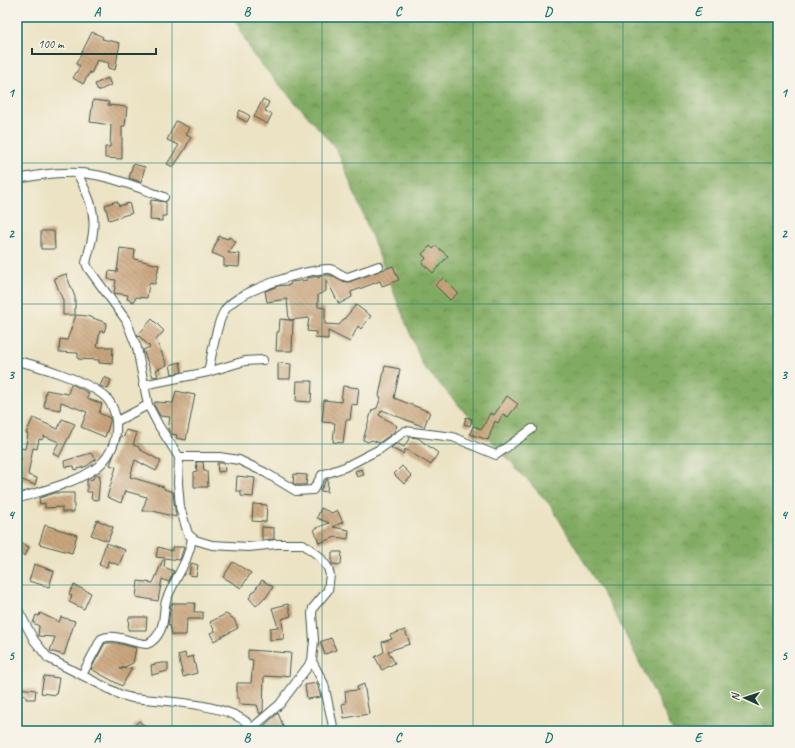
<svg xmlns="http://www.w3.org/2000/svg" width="795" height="748" font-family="Caveat,sans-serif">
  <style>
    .forest { fill: url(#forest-crowns); stroke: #50744b }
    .building { fill: url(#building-back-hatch) }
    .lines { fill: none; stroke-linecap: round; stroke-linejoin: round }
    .minor-casing { stroke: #3e564a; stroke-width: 10 }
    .minor { stroke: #fff; stroke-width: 8 }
    .grid { fill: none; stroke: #0f766e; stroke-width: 1; stroke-opacity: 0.55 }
    .neatline { fill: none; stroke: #0f766e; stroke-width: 1.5 }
    .grid-label { font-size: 13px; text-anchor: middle; font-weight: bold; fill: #0f766e }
  </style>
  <defs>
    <pattern id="forest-crowns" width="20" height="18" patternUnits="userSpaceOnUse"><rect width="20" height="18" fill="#81ab62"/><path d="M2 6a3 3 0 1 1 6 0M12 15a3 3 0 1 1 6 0" fill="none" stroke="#698c52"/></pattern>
    <pattern id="building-back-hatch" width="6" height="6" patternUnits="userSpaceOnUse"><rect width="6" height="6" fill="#caa57d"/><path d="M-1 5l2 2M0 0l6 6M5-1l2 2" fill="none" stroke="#a38867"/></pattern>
  </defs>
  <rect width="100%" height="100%" fill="#f7f3e8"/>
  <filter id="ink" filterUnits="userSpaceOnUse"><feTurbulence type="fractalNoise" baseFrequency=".025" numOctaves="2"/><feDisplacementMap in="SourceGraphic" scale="8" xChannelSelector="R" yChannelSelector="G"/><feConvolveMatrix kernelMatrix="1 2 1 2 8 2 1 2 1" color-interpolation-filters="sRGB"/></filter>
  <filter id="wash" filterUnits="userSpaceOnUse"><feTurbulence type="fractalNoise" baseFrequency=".012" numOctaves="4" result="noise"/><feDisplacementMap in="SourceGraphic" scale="16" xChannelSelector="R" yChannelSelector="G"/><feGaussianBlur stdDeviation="0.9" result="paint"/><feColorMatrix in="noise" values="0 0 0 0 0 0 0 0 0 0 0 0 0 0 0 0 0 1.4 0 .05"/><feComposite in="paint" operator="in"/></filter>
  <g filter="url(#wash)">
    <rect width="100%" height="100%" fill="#ece3c4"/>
    <polygon class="forest" points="234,17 778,17 778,731 673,731 619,621 551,506 423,366 337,149 253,55"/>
    <g id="blocks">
      <g class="building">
        <polygon points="92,32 103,37 102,39 120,43 115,70 108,68 109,63 97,60 91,74 90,72 83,84 73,78 80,66 76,64"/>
        <polygon points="108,78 111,85 98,91 95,84"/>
        <polygon points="263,99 269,102 265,111 272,114 267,124 254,117"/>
        <polygon points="93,100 109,102 108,105 127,107 125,126 122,126 122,159 105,158 105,147 110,147 111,125 90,122"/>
        <polygon points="240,110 250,116 247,122 237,117"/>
        <polygon points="176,121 190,128 186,135 191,137 184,151 173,167 167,164 179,145 167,140"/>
        <polygon points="133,164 145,167 141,182 129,178"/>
        <polygon points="151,200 166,202 166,216 162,216 162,221 150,220"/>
        <polygon points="117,201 119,206 129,203 132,213 109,220 105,205"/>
        <polygon points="41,231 54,231 55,249 41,249"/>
        <polygon points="219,236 228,239 229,237 236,242 228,253 240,254 239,267 224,266 224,258 212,253"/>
        <polygon points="430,246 433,249 436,246 448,256 433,273 422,263 426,258 422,254"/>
        <polygon points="120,248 135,250 134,259 159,265 155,284 149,283 147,298 136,297 134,302 127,299 128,295 114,293 116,280 108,279 109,271 117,272"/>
        <polygon points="393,266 399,280 382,286 380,281 351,292 352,297 339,304 326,279 326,291 318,295 318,307 325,308 325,324 339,325 356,305 371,316 361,329 358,326 350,342 328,331 328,339 315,338 316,332 307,331 309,318 289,320 293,320 292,351 276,351 277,332 279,332 280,319 289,320 287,299 267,302 265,291 278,286 290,285 291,282 307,280 307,278 318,276 318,278 323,275 330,275 341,281 349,282"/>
        <polygon points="66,274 75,297 75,315 63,315 63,301 54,278"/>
        <polygon points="443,278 458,293 450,300 435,285"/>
        <polygon points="76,315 87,316 107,323 104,332 100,331 97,347 113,347 112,364 99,363 99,360 78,359 78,353 59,352 60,339 67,340"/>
        <polygon points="152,319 164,331 156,340 167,365 156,370 158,376 153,377 143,350 150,347 138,335"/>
        <polygon points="180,362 182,372 172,374 170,365"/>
        <polygon points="278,363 291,364 290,379 278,379"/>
        <polygon points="385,366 400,369 394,398 430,412 424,427 382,410 379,415 397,426 394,432 379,443 372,440 368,442 363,440 372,410 377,408 381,397 379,396"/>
        <polygon points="104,377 111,380 108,389 100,386"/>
        <polygon points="297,381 312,381 311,402 296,401"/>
        <polygon points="71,384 89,393 87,398 102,404 99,413 110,418 110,422 105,437 81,427 87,412 61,402 60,410 44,407 46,390 68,394"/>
        <polygon points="343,386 359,388 357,405 352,404 350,420 346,420 343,443 333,442 335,423 322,422 324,400 341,402"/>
        <polygon points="176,391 195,395 186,440 176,438 177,435 171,434 168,429 170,417 160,416 154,405 155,402 173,403"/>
        <polygon points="507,396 518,404 508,417 503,414 498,423 495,421 488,440 470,434 473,426 482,429 490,413 494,415"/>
        <polygon points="466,417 472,419 470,426 464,424"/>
        <polygon points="33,418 58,429 62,419 75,424 59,457 53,453 59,442 44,436 42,440 39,439 37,449 33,448 28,475 37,478 35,485 17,478 21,458 17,457 17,447 25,449 28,434 26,433"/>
        <polygon points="126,430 137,433 133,445 139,447 139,449 161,461 156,471 135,460 130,477 164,487 164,489 173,492 176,517 153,511 142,511 147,497 125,491 121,503 107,497 116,467 110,465 121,436 124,437"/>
        <polygon points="410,437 418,438 438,453 431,465 405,449 403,454 391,448 397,443 404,447"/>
        <polygon points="91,453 96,459 87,466 75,470 74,466 65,467 64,461"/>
        <polygon points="196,462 203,462 204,471 207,471 208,487 194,487 194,472 197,471"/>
        <polygon points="217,463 224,463 225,471 218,472"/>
        <polygon points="402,466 412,476 404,484 394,474"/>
        <polygon points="362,469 364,475 357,477 355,471"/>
        <polygon points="294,474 307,475 306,485 297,485 293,483"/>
        <polygon points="95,475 100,475 98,500 91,499 92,492 87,492 87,480 93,479"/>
        <polygon points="237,476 255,478 253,497 241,496 241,491 236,491"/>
        <polygon points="328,479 327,492 320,491 326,480"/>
        <polygon points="55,493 74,493 74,512 62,512 62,507 45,508 45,503 40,504 39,498"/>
        <polygon points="253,504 267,505 266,522 252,521"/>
        <polygon points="321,508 332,513 337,510 343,522 333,527 349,530 348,539 336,537 319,543 314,529 329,523 317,518"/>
        <polygon points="97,520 113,527 108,541 91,535"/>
        <polygon points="45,525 77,535 72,553 39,544"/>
        <polygon points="262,527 274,528 274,539 262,540"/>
        <polygon points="17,541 29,547 25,556 17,552"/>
        <polygon points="106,543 125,550 119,565 108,561 107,567 99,565"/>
        <polygon points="158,547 172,551 172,547 184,547 180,560 156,557"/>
        <polygon points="332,552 342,552 341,565 332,564"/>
        <polygon points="163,560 165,560 164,567 174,571 169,582 162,579 158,601 136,597 138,581 153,583"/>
        <polygon points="233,562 251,573 241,588 223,577"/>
        <polygon points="191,563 198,565 196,576 189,575"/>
        <polygon points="34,564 54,571 49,587 29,581"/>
        <polygon points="262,580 273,587 265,599 264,598 256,606 249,598"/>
        <polygon points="74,585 91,593 84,609 69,602 72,596 69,594"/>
        <polygon points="174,603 195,603 194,612 203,612 203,619 187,619 186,635 172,635 170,625 168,625 171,604"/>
        <polygon points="288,604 291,616 282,619 284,639 270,640 270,628 278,627 272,608"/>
        <polygon points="40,613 59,622 61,617 75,621 64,655 50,651 55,637 38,636 39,626 33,623 36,615 39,616"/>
        <polygon points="226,614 234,619 238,628 214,641 210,633 215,631 210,622"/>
        <polygon points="129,617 147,617 146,630 128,630"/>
        <polygon points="405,630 410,644 388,651 395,663 382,670 375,657 384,652 382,642 392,639 390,635"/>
        <polygon points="331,638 336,650 325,654 320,642"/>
        <polygon points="105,643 117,643 136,648 133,663 120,669 132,668 122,686 91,669"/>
        <polygon points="248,650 291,653 289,676 282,675 282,677 264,676 263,711 260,714 257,705 239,704 239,698 237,698 237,683 251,683 253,660 248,659"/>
        <polygon points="185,653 186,658 193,656 197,673 183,677 178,655"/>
        <polygon points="161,663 168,663 168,671 152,675 151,665"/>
        <polygon points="44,676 59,678 56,695 41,693"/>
        <polygon points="317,683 321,697 307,699 305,685"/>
        <polygon points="364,684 369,714 344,718 342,704 346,703 345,691 358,690 357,687"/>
        <polygon points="17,688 36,690 35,699 26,699 26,695 17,694"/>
        <polygon points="278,713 285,731 267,731 265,725"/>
        <polygon points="139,721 150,731 136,731 133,727"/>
      </g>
    </g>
  </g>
  <g filter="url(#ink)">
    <use href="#blocks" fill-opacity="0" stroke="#3e564a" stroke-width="1"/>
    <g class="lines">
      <g class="minor-casing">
        <g id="minor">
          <path d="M 77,173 C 87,192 96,210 93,232 C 92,243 88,253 86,263 L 88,268 L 126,320 L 137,348 L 148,405 L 159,426 L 179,457 L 178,483 L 180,507 L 188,534 L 195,540 L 212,545 L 248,547 L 277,544 L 303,544 L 319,556 L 328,568 L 330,575 L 328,590 L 313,608 L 312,614 L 314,640 L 312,661 L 280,704 L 251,729"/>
          <path d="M 17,179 C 43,174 70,170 96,175 C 119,179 142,189 164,197"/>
          <path d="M 17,361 C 40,366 83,380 102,394 C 114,403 117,418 116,432 C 115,446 107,460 96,468 C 74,484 43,490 17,499"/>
          <path d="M 208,372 C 212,356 216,323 225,310 C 237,291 306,269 329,269 C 336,269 341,277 348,277 L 379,266"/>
          <polyline points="143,385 208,372 245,361 263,360"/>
          <polyline points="117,421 148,405"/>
          <polyline points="179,457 219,457 239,460 266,473 296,491 313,490 322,475 345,467 380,449 405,431 453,437 496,455 532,429"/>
          <path d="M 17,608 L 34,640 L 48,658 L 121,695 L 132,698 C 162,701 221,703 245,721 C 248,723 250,728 252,731"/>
          <polyline points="312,661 324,684 334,731"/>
          <path d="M 82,675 L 101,639 C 114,632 133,644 147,644 C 153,642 157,637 160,631 C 165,622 163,611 166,601 C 174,579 189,562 192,538"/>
        </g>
      </g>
      <use href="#minor" class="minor"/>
    </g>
  </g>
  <path class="grid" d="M 172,17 L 172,731M 322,17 L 322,731M 473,17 L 473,731M 623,17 L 623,731M 17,163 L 778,163M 17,304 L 778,304M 17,444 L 778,444M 17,585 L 778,585"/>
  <rect width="795" height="748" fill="none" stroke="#f7f3e8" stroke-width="44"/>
  <g transform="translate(745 698) rotate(273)" stroke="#f7f3e8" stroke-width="3" paint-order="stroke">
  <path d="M0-3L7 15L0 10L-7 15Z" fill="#1f3d34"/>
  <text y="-6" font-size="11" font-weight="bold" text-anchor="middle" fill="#1f3d34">N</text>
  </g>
  <path d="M32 48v6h124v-6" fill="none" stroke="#1f3d34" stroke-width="2"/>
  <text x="38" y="48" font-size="12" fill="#1f3d34" stroke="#f7f3e8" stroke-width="3" paint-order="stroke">100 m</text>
  <rect x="22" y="22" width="751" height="704" class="neatline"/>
  <g class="grid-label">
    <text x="97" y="16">A</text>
    <text x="247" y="16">B</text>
    <text x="398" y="16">C</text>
    <text x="548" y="16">D</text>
    <text x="698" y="16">E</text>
    <text x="11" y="97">1</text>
    <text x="784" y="97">1</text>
    <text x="11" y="238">2</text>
    <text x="784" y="238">2</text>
    <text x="11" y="379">3</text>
    <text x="784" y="379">3</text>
    <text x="11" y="519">4</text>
    <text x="784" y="519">4</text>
    <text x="11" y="660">5</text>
    <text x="784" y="660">5</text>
    <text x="97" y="742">A</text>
    <text x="247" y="742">B</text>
    <text x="398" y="742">C</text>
    <text x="548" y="742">D</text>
    <text x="698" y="742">E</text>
  </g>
</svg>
